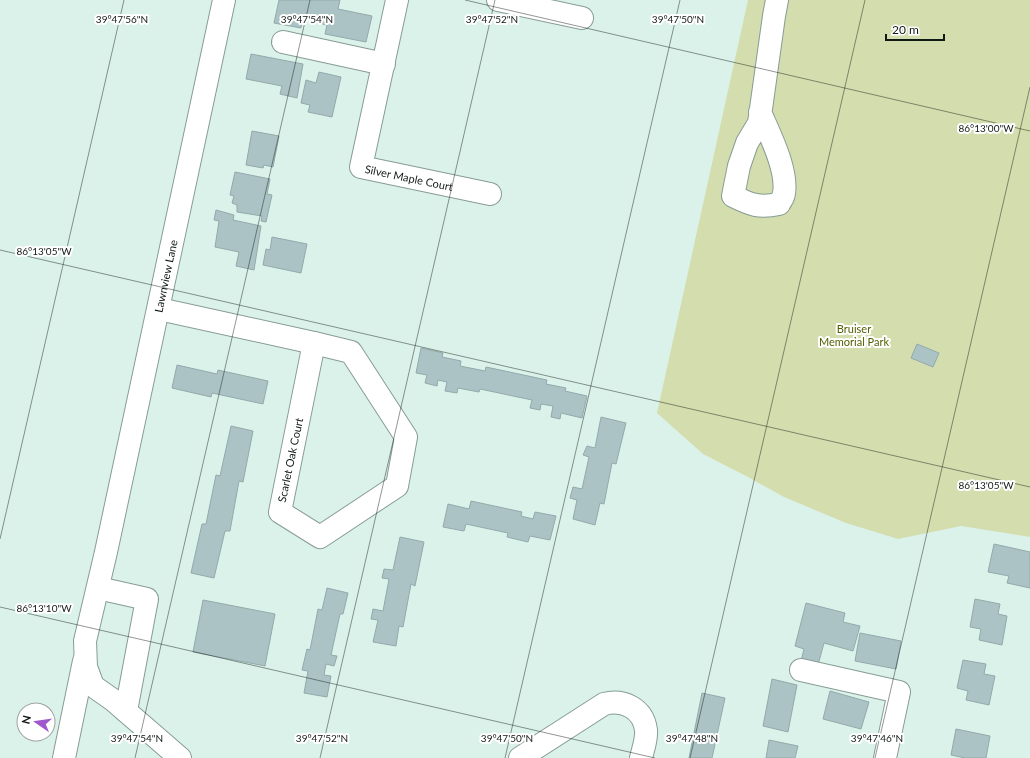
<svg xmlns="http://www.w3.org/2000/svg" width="1030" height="758" font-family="Lato,sans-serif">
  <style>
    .green { fill: #d4ddad }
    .building { fill: #abc3c4; stroke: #92aaab }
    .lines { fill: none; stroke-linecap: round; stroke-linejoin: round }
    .minor-casing { stroke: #879c95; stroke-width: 24 }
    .minor { stroke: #fff; stroke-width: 22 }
    .ticks { fill: none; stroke: #101815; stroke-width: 1; stroke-opacity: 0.45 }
    .labels { text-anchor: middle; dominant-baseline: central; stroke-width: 4; stroke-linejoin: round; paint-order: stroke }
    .street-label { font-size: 11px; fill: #101815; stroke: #fff }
    .park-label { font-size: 11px; fill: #545e00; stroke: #fff }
    .ticks-label { font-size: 10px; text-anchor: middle; fill: #101815; stroke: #fff; stroke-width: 4; stroke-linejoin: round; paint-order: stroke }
  </style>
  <rect width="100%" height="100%" fill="#dbf2ea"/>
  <polygon class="green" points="748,0 1030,0 1030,537 961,526 898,539 846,523 784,497 748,477 703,454 657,413"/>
  <g class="building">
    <polygon points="279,0 340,0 338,9 372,16 366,42 325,34 327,25 318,23 319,19 303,16 301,28 274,23"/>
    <polygon points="251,54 303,64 297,98 280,94 282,86 246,79"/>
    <polygon points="319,72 341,77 332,117 308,112 310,105 301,103 306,80 316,83"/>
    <polygon points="252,131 279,136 273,167 264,165 263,168 246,165"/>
    <polygon points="235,172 270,179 267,194 272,195 266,222 261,221 262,216 237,212 237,205 232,203 234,196 230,195"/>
    <polygon points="216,210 234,215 233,220 261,226 254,270 236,266 239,252 215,247 219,221 214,220"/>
    <polygon points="272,237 307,244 301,273 263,265 266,249 270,250"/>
    <polygon points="917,344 939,353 933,367 911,358"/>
    <polygon points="421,348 443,353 442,357 461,361 460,366 485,371 486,367 547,380 546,384 566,388 565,391 587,396 582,418 561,413 560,419 551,417 553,406 541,404 540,410 530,408 532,400 480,389 479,392 458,388 457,393 445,391 447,382 438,380 437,386 425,383 427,375 416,373"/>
    <polygon points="177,365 217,374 218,370 268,381 263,404 212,393 211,397 172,388"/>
    <polygon points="601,417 626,423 616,464 612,463 604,504 600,503 595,525 573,519 577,500 570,498 573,487 582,489 589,457 583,455 587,446 595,448"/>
    <polygon points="231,426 253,431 243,482 239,481 230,531 225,531 214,578 191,573 202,524 206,524 216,475 220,476"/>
    <polygon points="471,501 522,512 521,516 533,519 535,512 556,516 550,540 530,536 528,542 507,537 508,533 466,524 464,531 443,527 448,504 469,509"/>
    <polygon points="400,537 424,542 415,586 411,584 403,627 399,626 396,646 373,642 378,620 371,619 373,609 383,611 389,579 382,578 384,569 393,570"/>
    <polygon points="994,544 1030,552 1030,588 1007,583 1009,576 988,572"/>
    <polygon points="327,588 348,593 343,614 340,614 331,655 337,656 334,666 326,664 324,675 331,676 327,697 304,693 308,671 302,670 307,649 310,650 318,609 322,610"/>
    <polygon points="975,599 1000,604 998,614 1007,616 1002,645 979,640 981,629 970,627"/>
    <polygon points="203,600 275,614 265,666 193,652"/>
    <polygon points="806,603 845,613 843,622 860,626 853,651 824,643 818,665 801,661 804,649 795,646"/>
    <polygon points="860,633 901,641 896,669 855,661"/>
    <polygon points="963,660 986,664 984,674 995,676 989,705 966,700 968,691 957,688"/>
    <polygon points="772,679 797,685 788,732 763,726"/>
    <polygon points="830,691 869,702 861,729 823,719"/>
    <polygon points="702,693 725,698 712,758 689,758"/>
    <polygon points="956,729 990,736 986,758 965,758 951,755"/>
    <polygon points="769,740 798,746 795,758 766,758"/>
  </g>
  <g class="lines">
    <g class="minor-casing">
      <g id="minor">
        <path id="s1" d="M 397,0 L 361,167 L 490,194"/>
        <polyline points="498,0 582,18"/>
        <polyline points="283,42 384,64"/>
        <path d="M 760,112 C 769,133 788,170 784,193 C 784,197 781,200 779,204 C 759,208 751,205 733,196 L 739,166 L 747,143 L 759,123 L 774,16 L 777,0"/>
        <polyline points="159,309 314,343"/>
        <polygon points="314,343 351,352 406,437 397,486 320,537 280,512"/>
        <polyline points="98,588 147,599 126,711"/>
        <polyline points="801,670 899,692 885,758"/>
        <polyline points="64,758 84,661"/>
        <path id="s2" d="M 180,758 L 113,700 L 93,686 L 86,667 L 85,641 L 106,552 L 224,0"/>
        <path d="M 520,758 L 604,704 C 623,699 643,708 646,730 C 647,739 643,749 641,758"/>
      </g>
    </g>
    <use href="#minor" class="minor"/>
  </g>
  <path class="ticks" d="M 465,0 L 1030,131M 0,250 L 1030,487M 0,539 L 124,0M 0,607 L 655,758M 135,758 L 310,0M 320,758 L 495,0M 505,758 L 680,0M 690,758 L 865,0M 875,758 L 1030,87"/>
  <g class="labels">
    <g class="street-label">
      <text stroke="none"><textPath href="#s1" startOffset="220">Silver Maple Court</textPath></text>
      <text stroke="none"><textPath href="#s2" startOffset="533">Lawnview Lane</textPath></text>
      <text transform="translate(290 460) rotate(-78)">Scarlet Oak Court</text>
    </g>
    <g class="park-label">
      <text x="854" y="328">Bruiser<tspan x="854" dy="13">Memorial Park</tspan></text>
    </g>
  </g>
  <g class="ticks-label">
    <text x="122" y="23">39°47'56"N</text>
    <text x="307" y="23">39°47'54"N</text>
    <text x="492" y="23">39°47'52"N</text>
    <text x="678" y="23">39°47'50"N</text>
    <text x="986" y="132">86°13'00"W</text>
    <text x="44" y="255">86°13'05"W</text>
    <text x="986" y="489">86°13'05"W</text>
    <text x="44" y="612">86°13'10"W</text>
    <text x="137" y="742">39°47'54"N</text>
    <text x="322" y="742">39°47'52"N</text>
    <text x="507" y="742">39°47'50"N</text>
    <text x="692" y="742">39°47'48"N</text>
    <text x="877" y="742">39°47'46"N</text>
  </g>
  <g transform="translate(36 722) rotate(283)"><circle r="19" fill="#ffffff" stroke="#9fa3a1"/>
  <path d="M0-3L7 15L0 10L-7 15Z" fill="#9f58cc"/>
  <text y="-6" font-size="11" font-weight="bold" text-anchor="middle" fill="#101815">N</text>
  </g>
  <path d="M886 34v6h58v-6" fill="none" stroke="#101815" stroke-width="2"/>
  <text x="892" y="34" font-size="12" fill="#101815" stroke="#ffffff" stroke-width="3" paint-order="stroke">20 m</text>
</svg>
